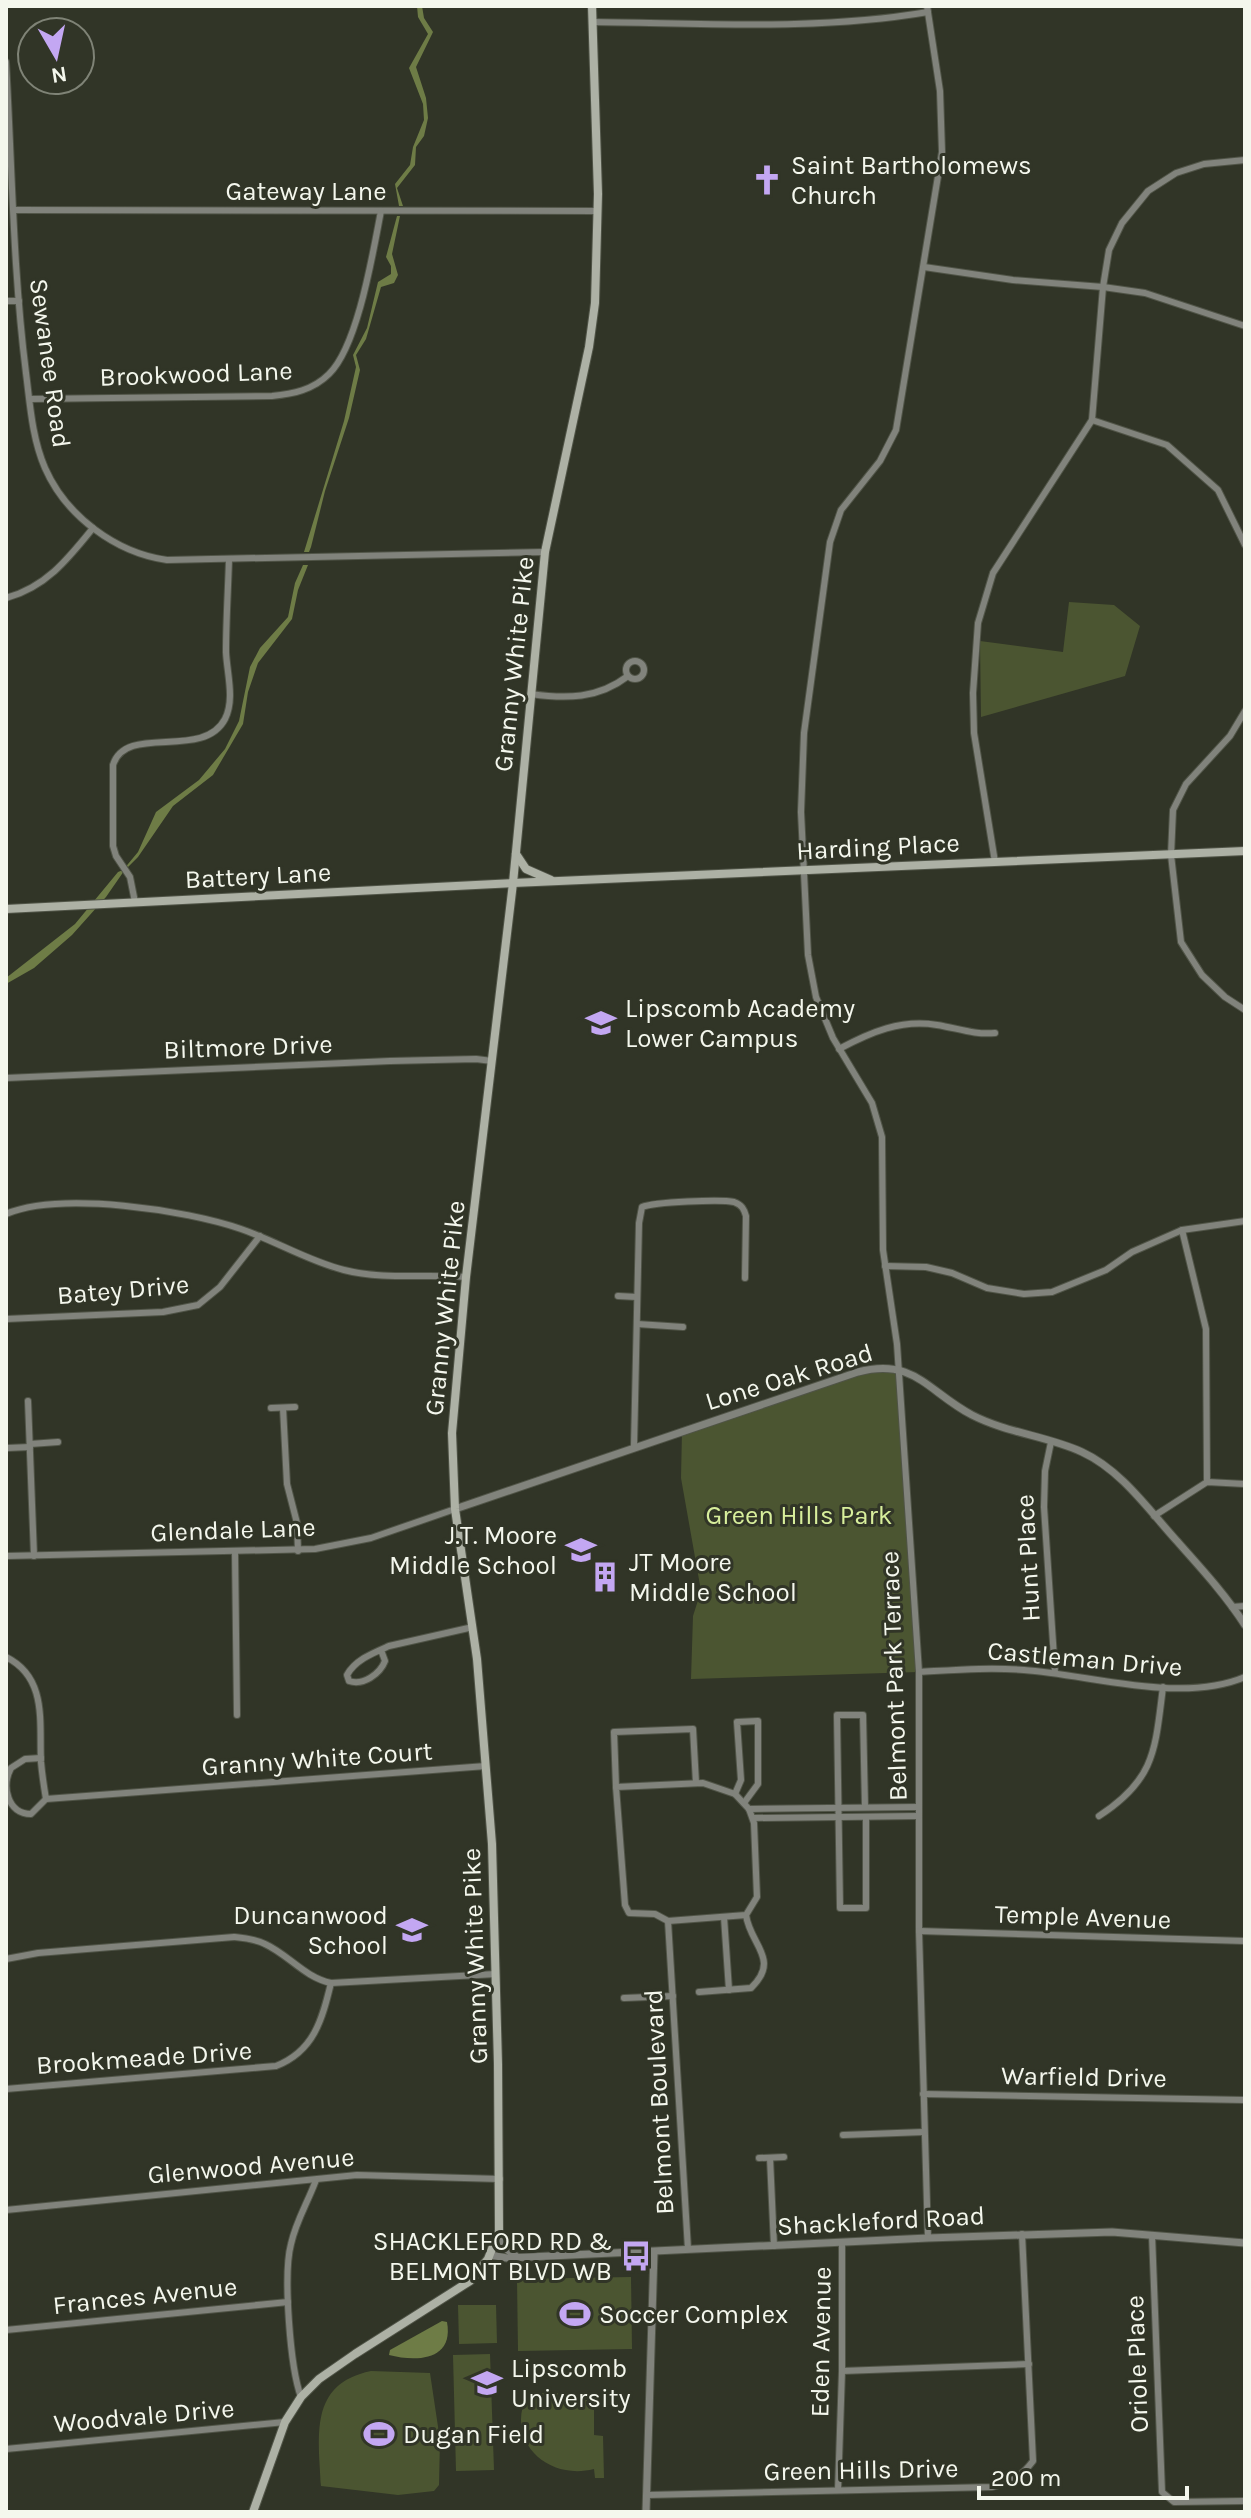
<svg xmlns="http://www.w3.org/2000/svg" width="1251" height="2518" font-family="Karla,sans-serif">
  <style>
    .green { fill: #4b5531 }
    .water { fill: #6e7c46 }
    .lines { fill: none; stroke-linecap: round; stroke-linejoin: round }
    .minor-casing { stroke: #505447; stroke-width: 8 }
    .tertiary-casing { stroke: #505447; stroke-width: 9 }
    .secondary-casing { stroke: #505447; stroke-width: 10 }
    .minor { stroke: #81837c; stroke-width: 6 }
    .tertiary { stroke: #81837c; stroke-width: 7 }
    .secondary { stroke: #adb1a5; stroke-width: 8 }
    .labels { text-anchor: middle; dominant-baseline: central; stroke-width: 6; stroke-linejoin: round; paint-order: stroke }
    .poi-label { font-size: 26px; fill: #f4f7ed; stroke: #313527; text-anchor: start }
    .street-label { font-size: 26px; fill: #f4f7ed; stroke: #313527 }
    .park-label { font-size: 26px; fill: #d8ef9c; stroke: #313527 }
  </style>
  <rect width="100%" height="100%" fill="#313527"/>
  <g class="green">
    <polygon points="1069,602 1114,605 1140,626 1125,676 981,717 980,641 1063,652"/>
    <polygon points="898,1368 919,1672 691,1679 693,1616 701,1591 681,1478 682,1431 858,1372"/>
    <polygon points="631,2277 632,2349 518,2351 517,2279"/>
    <polygon points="458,2305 496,2305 497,2343 459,2344"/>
    <polygon points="490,2354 494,2470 456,2471 453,2355"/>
    <path d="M 371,2371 L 430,2373 L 440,2440 L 439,2485 L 434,2491 L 398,2495 L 321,2486 C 319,2437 308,2384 371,2371 Z"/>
    <path d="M 539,2393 L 558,2393 L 559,2400 L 589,2400 L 594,2405 L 594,2435 L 603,2436 L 604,2478 L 595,2478 L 594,2469 C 547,2481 505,2441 527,2395 Z"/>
  </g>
  <g class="water">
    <polygon points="417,6 422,6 424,18 433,32 416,67 426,98 428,118 424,136 416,147 415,165 397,188 403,206 399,206 395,184 410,165 413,147 424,120 423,104 409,68 428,34 418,17"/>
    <polygon points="397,216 400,216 392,254 398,275 394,283 381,287 366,339 356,355 360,370 349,418 325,491 311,547 309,552 304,552 344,421 356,367 353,355 367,328 378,282 391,274 391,266 386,257"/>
    <polygon points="303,565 308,565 298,590 292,619 258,663 248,692 243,724 213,775 173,806 138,857 124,871 106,897 72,935 34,968 6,984 6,978 75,924 118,872 123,870 138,852 156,812 199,780 225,749 239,721 250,667 260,648 288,617 295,583"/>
    <path d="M 442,2321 L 447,2322 C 454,2361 416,2362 389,2355 L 390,2350 Z"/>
  </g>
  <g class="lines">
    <g class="minor-casing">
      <g id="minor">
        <polyline points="927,6 940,91 942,152 896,430 880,461 841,510 830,542 804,733 801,812 808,955 816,997 833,1038 872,1103 882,1137 883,1250 897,1344 919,1672 919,1931 928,2238"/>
        <path d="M 592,22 C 704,23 816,31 928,12"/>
        <path d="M 6,62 C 12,165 13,270 26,373 C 30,404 32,438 45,468 C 66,516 116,553 167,560 L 545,552"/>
        <polyline points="14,210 598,211"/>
        <polyline points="924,267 1013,280 1103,287 1145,293 1245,326"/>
        <polyline points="6,301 19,301"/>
        <path d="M 30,399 L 272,396 C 293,394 313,390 329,374 C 358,346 373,252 381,211"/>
        <polyline points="1092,420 1167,445 1218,490 1245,545"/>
        <path d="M 6,598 C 46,587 68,559 93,528"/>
        <circle cx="635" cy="670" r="9"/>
        <path d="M 531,694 C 566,699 598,699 628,676"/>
        <polyline points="1245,711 1230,736 1186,784 1173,810 1171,855 1181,942 1202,975 1225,997 1245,1010"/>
        <polyline points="995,862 974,733 973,693 978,623 993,573 1092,420 1103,287 1109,250 1122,223 1148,191 1176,173 1204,164 1245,160"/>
        <path d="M 135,902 L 130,877 L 116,856 L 113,846 L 113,765 C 126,723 203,761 225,719 C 235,699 227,674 226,652 C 226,622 228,591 229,560"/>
        <path d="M 839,1049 C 871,1032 901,1019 937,1025 C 957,1028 974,1035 995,1033"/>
        <polyline points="6,1078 390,1061 476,1059 492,1061"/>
        <path d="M 6,1214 C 61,1191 186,1210 241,1229 C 276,1241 308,1261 344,1270 C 383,1280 425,1274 466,1277"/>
        <polyline points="1182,1230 1206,1329 1207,1482"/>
        <polyline points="885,1266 926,1267 952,1273 987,1288 1024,1294 1052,1292 1106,1270 1132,1252 1182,1230 1245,1221"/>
        <polyline points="618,1296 637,1297"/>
        <polyline points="6,1319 163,1312 198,1305 220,1287 260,1236"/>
        <polyline points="637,1324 683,1327"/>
        <polyline points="28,1401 34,1556"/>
        <polyline points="271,1408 295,1407"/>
        <polyline points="283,1408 287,1484 297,1523 298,1551"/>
        <polyline points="1051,1442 1045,1471 1044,1507 1055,1673"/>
        <polyline points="30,1444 58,1442"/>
        <path d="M 634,1446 L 639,1223 L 642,1207 C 654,1202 721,1199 734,1202 C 742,1205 744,1209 746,1216 L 745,1278"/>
        <polyline points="7,1448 30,1447"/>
        <polyline points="1154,1516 1207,1482 1245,1484"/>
        <polyline points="235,1552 237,1715"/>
        <polyline points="6,1556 315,1549 371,1538 455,1509"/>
        <polyline points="1232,1607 1245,1606"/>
        <path d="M 381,1650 L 385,1661 C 380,1674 363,1686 349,1681 L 347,1675 C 355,1660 373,1653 389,1646 L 473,1627"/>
        <path d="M 6,1657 C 48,1678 39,1723 41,1762 C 42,1774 44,1787 46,1799 L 486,1766"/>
        <path d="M 919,1672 C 954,1670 989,1667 1024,1670 C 1092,1675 1181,1704 1245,1677"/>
        <path d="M 41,1758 L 25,1759 L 11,1768 C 1,1787 8,1814 31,1814 L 46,1799"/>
        <polyline points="616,1787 614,1732 693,1729 696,1783"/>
        <polyline points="735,1794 741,1780 737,1722 758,1721 758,1784 744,1803"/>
        <polyline points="865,1807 863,1715 837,1715 840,1908 866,1908 866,1817"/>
        <polyline points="749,1809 919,1807"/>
        <path d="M 1099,1816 C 1156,1779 1155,1749 1163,1687"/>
        <polyline points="753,1818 919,1816"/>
        <polyline points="724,1917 729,1990"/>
        <polyline points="668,1921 688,2249"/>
        <polyline points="919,1931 1245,1941"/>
        <path d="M 6,1959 L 38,1953 L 234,1937 C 244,1938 255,1939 265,1944 C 289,1955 304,1977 331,1983 L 496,1974"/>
        <path d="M 699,1992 L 751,1988 C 781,1959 750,1945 746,1915 L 757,1897 L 754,1823 L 749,1809 L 735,1794 L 703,1783 L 616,1787 L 625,1905 L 629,1913 L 655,1914 L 668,1921 L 746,1915"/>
        <polyline points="624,1998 673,1996"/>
        <path d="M 6,2089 L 276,2066 C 314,2051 322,2020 331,1983"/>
        <polyline points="923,2094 1245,2100"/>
        <polyline points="843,2135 924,2132"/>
        <polyline points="759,2158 784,2157"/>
        <polyline points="770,2158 774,2246"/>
        <polyline points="6,2210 357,2175 500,2179"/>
        <polyline points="1152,2235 1162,2492 1174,2502 1245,2501"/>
        <polyline points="6,2330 288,2302"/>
        <polyline points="842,2371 1029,2364"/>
        <path d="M 301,2397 C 290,2367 283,2274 291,2244 C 296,2221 308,2202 316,2180"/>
        <polyline points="6,2449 285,2422"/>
        <polyline points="838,2490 842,2371 842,2242"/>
        <path d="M 647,2495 L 992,2487 C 1011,2482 1021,2477 1033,2461 L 1022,2234"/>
      </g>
    </g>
    <g class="tertiary-casing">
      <g id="tertiary">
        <path d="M 455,1509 L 858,1372 C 914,1357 928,1392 972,1415 C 1007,1433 1047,1436 1082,1452 C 1121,1470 1148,1509 1176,1540 C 1200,1567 1225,1594 1245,1625"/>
        <polyline points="499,2231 505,2248 517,2257"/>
        <polyline points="490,2255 507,2258 928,2238 1112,2232 1245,2243"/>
        <polyline points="646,2512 654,2252"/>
      </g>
    </g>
    <g class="secondary-casing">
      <g id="secondary">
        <polyline points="516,854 526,869 551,880"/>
        <polyline points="6,909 513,883 1245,851"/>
        <polyline points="253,2512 285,2422 301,2397 319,2379 355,2354 470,2281 488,2259 499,2231 498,2064 492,1844 477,1659 455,1509 452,1433 466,1277 513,883 545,552 589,347 595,303 598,194 592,6"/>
      </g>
    </g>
    <use href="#minor" class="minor"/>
    <use href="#tertiary" class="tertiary"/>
    <use href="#secondary" class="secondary"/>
  </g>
  <defs>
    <g id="church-bare" transform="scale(2.4)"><path d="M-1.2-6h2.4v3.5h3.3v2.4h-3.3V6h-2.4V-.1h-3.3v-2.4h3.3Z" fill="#c3a7f2" stroke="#313527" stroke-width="2.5" paint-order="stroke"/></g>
    <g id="school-bare" transform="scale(2.4)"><path d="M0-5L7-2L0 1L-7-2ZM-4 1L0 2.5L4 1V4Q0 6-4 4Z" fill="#c3a7f2" stroke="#313527" stroke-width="2.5" paint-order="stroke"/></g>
    <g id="building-bare" transform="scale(2.4)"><path d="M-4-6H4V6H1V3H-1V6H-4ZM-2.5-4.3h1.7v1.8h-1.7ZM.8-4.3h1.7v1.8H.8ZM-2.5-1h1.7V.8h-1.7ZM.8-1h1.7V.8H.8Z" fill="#c3a7f2" stroke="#313527" stroke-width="2.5" paint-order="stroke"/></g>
    <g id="bus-bare" transform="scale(2.4)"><path d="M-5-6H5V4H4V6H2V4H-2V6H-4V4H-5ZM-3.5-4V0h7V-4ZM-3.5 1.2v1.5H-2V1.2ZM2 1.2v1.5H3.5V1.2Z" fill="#c3a7f2" stroke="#313527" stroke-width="2.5" paint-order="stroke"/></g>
    <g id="stadium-bare" transform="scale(2.4)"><path d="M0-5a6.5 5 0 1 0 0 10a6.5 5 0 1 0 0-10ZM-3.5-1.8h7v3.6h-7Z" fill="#c3a7f2" stroke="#313527" stroke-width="2.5" paint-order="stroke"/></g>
    <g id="university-bare" transform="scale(2.4)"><path d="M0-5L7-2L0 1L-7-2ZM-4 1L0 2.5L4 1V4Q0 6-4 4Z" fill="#c3a7f2" stroke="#313527" stroke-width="2.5" paint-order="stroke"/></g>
  </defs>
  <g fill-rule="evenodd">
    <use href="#church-bare" x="767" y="180"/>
    <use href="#school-bare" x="601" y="1023"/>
    <use href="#school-bare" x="581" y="1550"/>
    <use href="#building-bare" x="605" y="1577"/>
    <use href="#school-bare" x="412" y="1930"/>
    <use href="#bus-bare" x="636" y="2256"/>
    <use href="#stadium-bare" x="575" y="2314"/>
    <use href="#university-bare" x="487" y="2383"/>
    <use href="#stadium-bare" x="379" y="2434"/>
  </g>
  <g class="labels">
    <g class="poi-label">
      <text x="791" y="165">Saint Bartholomews<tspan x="791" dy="30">Church</tspan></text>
      <text x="625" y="1008">Lipscomb Academy<tspan x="625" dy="30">Lower Campus</tspan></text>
      <text x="557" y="1535" text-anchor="end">J.T. Moore<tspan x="557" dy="30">Middle School</tspan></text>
      <text x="629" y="1562">JT Moore<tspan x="629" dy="30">Middle School</tspan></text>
      <text x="388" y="1915" text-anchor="end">Duncanwood<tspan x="388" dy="30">School</tspan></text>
      <text x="612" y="2241" text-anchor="end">SHACKLEFORD RD &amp;<tspan x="612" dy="30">BELMONT BLVD WB</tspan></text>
      <text x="599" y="2314">Soccer Complex</text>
      <text x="511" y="2368">Lipscomb<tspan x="511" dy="30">University</tspan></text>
      <text x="403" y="2434">Dugan Field</text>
    </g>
    <g class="street-label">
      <text x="306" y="191">Gateway Lane</text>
      <text transform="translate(50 363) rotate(82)">Sewanee Road</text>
      <text transform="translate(196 374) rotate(-2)">Brookwood Lane</text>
      <text transform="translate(514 664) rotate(-84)">Granny White Pike</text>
      <text transform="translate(878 847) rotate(-3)">Harding Place</text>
      <text transform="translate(258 876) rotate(-3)">Battery Lane</text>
      <text transform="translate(248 1047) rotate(-2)">Biltmore Drive</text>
      <text transform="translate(123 1290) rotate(-5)">Batey Drive</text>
      <text transform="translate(445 1308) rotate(-84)">Granny White Pike</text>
      <text transform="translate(789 1377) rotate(-17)">Lone Oak Road</text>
      <text transform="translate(233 1530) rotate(-2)">Glendale Lane</text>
      <text transform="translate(1028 1558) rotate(-93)">Hunt Place</text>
      <text transform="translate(1085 1659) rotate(5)">Castleman Drive</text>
      <text transform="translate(894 1676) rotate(-92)">Belmont Park Terrace</text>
      <text transform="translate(317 1759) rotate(-4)">Granny White Court</text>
      <text transform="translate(1083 1917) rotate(2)">Temple Avenue</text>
      <text transform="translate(475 1956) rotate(-92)">Granny White Pike</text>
      <text transform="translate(144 2058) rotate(-4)">Brookmeade Drive</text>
      <text transform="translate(1084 2077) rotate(1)">Warfield Drive</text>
      <text transform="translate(659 2102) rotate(-93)">Belmont Boulevard</text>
      <text transform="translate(251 2166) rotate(-5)">Glenwood Avenue</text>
      <text transform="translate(881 2221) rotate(-3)">Shackleford Road</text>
      <text transform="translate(145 2296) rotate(-6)">Frances Avenue</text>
      <text transform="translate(821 2342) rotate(-89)">Eden Avenue</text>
      <text transform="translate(1137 2364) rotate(-92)">Oriole Place</text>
      <text transform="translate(144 2416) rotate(-5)">Woodvale Drive</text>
      <text transform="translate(861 2470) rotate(-1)">Green Hills Drive</text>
    </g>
    <g class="park-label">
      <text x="799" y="1515">Green Hills Park</text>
    </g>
  </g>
  <rect width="1251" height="2518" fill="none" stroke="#f4f7ed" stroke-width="16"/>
  <g transform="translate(56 56) rotate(171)"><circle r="38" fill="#313527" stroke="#7f8376" stroke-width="2"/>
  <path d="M0-6L14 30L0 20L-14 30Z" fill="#c3a7f2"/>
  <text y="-12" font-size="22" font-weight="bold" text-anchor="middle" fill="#f4f7ed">N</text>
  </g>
  <path d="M979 2486v12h208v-12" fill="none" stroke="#f4f7ed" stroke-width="4"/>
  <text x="991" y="2486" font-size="24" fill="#f4f7ed" stroke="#313527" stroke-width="6" paint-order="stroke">200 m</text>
</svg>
